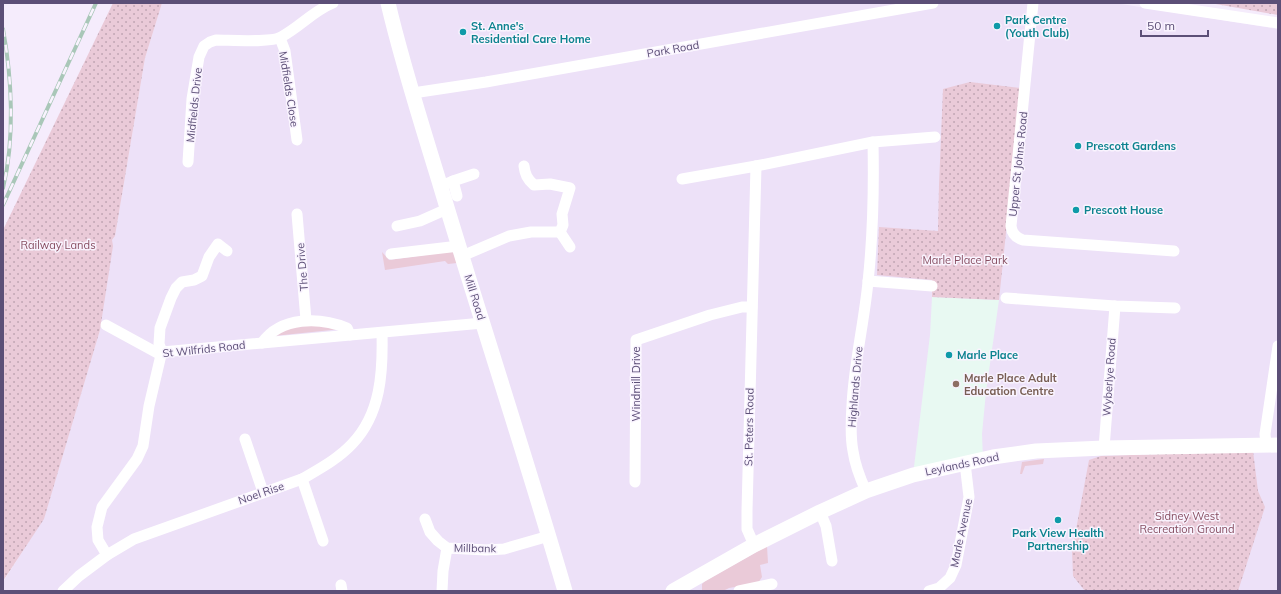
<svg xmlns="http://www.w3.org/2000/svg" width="1281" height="594" font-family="Mulish,sans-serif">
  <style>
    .residential { fill: #ede1f8 }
    .education { fill: #e8f9f2 }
    .grass { fill: #eacad8 }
    .park { fill: url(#park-dots) }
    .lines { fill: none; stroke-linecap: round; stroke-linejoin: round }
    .street { stroke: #fff; stroke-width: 11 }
    .secondary { stroke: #fff; stroke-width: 15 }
    .rail-casing { stroke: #a9c7b8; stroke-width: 4 }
    .rail { stroke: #f9f3fe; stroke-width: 2.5; stroke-dasharray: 8; stroke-linecap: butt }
    .culture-dot { fill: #0f9aa8; stroke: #f9f3fe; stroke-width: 1.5 }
    .education-dot { fill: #8d6e63; stroke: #f9f3fe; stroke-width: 1.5 }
    .labels { text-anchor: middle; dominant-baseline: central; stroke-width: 3; stroke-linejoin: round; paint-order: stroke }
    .culture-label { font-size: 11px; font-weight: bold; fill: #0d838f; stroke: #f9f3fe; text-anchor: start }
    .street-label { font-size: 11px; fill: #5c4f77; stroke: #f9f3fe }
    .park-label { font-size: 11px; fill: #874e61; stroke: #f9f3fe }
    .education-label { font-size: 11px; font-weight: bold; fill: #785e54; stroke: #f9f3fe; text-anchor: start }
  </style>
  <defs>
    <pattern id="park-dots" width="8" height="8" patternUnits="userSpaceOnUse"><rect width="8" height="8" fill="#eacad8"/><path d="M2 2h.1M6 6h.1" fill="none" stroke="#c1a6b4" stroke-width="1.8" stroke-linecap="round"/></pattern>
  </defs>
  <rect width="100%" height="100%" fill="#f5ecfc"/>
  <polygon class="residential" points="162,3 1115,3 1278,29 1278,591 3,591 3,582 44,518 100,330 112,240 115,236 145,58"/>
  <polygon class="education" points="932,297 999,300 986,392 982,434 983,459 913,475 930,335"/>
  <g class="grass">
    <polygon points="454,251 457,263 448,264 445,261 385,270 382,252 389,260"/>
    <polygon points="306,324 341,329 274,336 281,331"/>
    <polygon points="1044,459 1043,464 1025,466 1022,474 1020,474 1022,462"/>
    <polygon points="767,546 768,563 760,565 762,577 758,583 729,588 723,591 702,591 702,584 705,581"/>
  </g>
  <g class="park">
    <polygon points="113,3 162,3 145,58 115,236 112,240 113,246 100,330 44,519 3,581 3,230"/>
    <polygon points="1210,3 1278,3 1278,15"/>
    <polygon points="970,82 1021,88 999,300 932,297 932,280 877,275 879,227 938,231 939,185 943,89"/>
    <polygon points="1253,451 1258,491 1265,507 1238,591 1085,591 1073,576 1072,551 1089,460 1101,456"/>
  </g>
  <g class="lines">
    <g class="street">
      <path d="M 1033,3 L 1011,226 C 1012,234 1016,238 1023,240 L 1174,251"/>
      <polyline points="1145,3 1278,23"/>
      <polyline points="280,38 285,51 297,140"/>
      <polyline points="413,93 486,82 933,3"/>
      <path d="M 188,162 L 192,99 L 199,57 L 204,46 L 210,42 L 216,40 C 230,40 270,43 281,37 C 300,27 313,11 333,3"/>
      <polyline points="756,166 873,142 935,137"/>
      <polyline points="682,179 756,166 747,511 747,529 754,545"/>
      <polyline points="453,181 474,174"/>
      <polyline points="441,186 453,181 457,196"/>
      <polyline points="297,214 306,320"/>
      <polyline points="397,226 420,221 447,209"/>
      <polyline points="560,232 570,247"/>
      <polyline points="391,254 459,246"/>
      <path d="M 462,256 L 509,236 L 531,232 L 560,232 L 563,225 L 562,214 L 570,188 L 550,184 L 534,185 C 527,179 525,174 524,166"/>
      <polyline points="868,281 932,286"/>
      <polyline points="1006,298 1115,306 1175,308"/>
      <polyline points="106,325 161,355"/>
      <path d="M 262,343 C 281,316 320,317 347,328 L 350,335"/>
      <polyline points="162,352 159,344 160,328 171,298 176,288 182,282 194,280 202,276 209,257 218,244 227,251"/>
      <polyline points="161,355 162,352 483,323"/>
      <polyline points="245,439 263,492"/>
      <polyline points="1266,445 1265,434 1278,346"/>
      <polyline points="1104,448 1115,306"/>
      <polyline points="302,479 323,541"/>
      <polyline points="635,482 636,340 710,315 742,307 752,307"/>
      <path d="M 866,491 C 860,478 855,465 853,451 C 850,436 851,420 852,405 C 854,364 864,323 868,282 C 873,235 874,189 873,142"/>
      <polyline points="820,512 826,526 832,561"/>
      <polyline points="425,519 430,532 438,541 447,548 486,550 504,549 549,536"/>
      <polyline points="107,555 98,540 97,527 102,507 137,459 143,446 149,406 161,355"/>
      <polyline points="341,585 342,591"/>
      <path d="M 63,591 L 79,576 L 107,555 L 134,539 L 302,479 C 319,469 338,459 352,444 C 381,414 383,372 382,333"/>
      <polyline points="442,591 443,571 447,548"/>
      <polyline points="739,591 772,584"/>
      <polyline points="929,591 939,588 950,578 956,565 969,497 965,463"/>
    </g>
    <g class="secondary">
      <path d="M 388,3 C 402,63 421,122 439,181 C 480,318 525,454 565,591"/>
      <polyline points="673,591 754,545 820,512 866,491 913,475 993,457 1036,451 1104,448 1278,445"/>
    </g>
    <g class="rail-casing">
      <g id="rail">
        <path d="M 3,29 C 12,78 15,139 3,188"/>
        <polyline points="3,205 96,3"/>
      </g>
    </g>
    <use href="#rail" class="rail"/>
  </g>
  <g class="culture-dot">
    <circle cx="997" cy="26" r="4"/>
    <circle cx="463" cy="32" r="4"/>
    <circle cx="1078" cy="146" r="4"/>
    <circle cx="1076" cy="210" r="4"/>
    <circle cx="949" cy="355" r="4"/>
    <circle cx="1058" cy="520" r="4"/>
  </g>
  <circle class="education-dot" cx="956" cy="384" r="4"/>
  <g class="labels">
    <g class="culture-label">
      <text x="1005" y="20">Park Centre<tspan x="1005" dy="13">(Youth Club)</tspan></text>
      <text x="471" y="26">St. Anne's<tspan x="471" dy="13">Residential Care Home</tspan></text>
      <text x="1086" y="146">Prescott Gardens</text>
      <text x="1084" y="210">Prescott House</text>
      <text x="957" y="355">Marle Place</text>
      <text x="1058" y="533" text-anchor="middle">Park View Health<tspan x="1058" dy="13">Partnership</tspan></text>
    </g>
    <g class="street-label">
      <text transform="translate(673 49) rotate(-10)">Park Road</text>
      <text transform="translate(289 89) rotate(81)">Midfields Close</text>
      <text transform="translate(194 105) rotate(-84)">Midfields Drive</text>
      <text transform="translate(1018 164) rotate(-84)">Upper St Johns Road</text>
      <text transform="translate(302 267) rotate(-95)">The Drive</text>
      <text transform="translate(475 297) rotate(73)">Mill Road</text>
      <text transform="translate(204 349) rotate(-6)">St Wilfrids Road</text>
      <text transform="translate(1109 377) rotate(-86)">Wyberlye Road</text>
      <text transform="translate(636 384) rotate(-90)">Windmill Drive</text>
      <text transform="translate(855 387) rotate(-85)">Highlands Drive</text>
      <text transform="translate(749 427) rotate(-89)">St. Peters Road</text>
      <text transform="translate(962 464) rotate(-12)">Leylands Road</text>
      <text transform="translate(261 493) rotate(-19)">Noel Rise</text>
      <text transform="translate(961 533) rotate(-78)">Marle Avenue</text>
      <text transform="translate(475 548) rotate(1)">Millbank</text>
    </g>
    <g class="park-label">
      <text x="58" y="245">Railway Lands</text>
      <text x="965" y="260">Marle Place Park</text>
      <text x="1187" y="516">Sidney West<tspan x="1187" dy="13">Recreation Ground</tspan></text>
    </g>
    <g class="education-label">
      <text x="964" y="378">Marle Place Adult<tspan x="964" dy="13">Education Centre</tspan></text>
    </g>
  </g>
  <rect width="1281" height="594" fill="none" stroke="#5c4f77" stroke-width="8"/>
  <path d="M1141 30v6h67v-6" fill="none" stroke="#5c4f77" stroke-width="2"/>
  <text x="1147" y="30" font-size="12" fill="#5c4f77" stroke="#f9f3fe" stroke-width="3" paint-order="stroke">50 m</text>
</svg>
